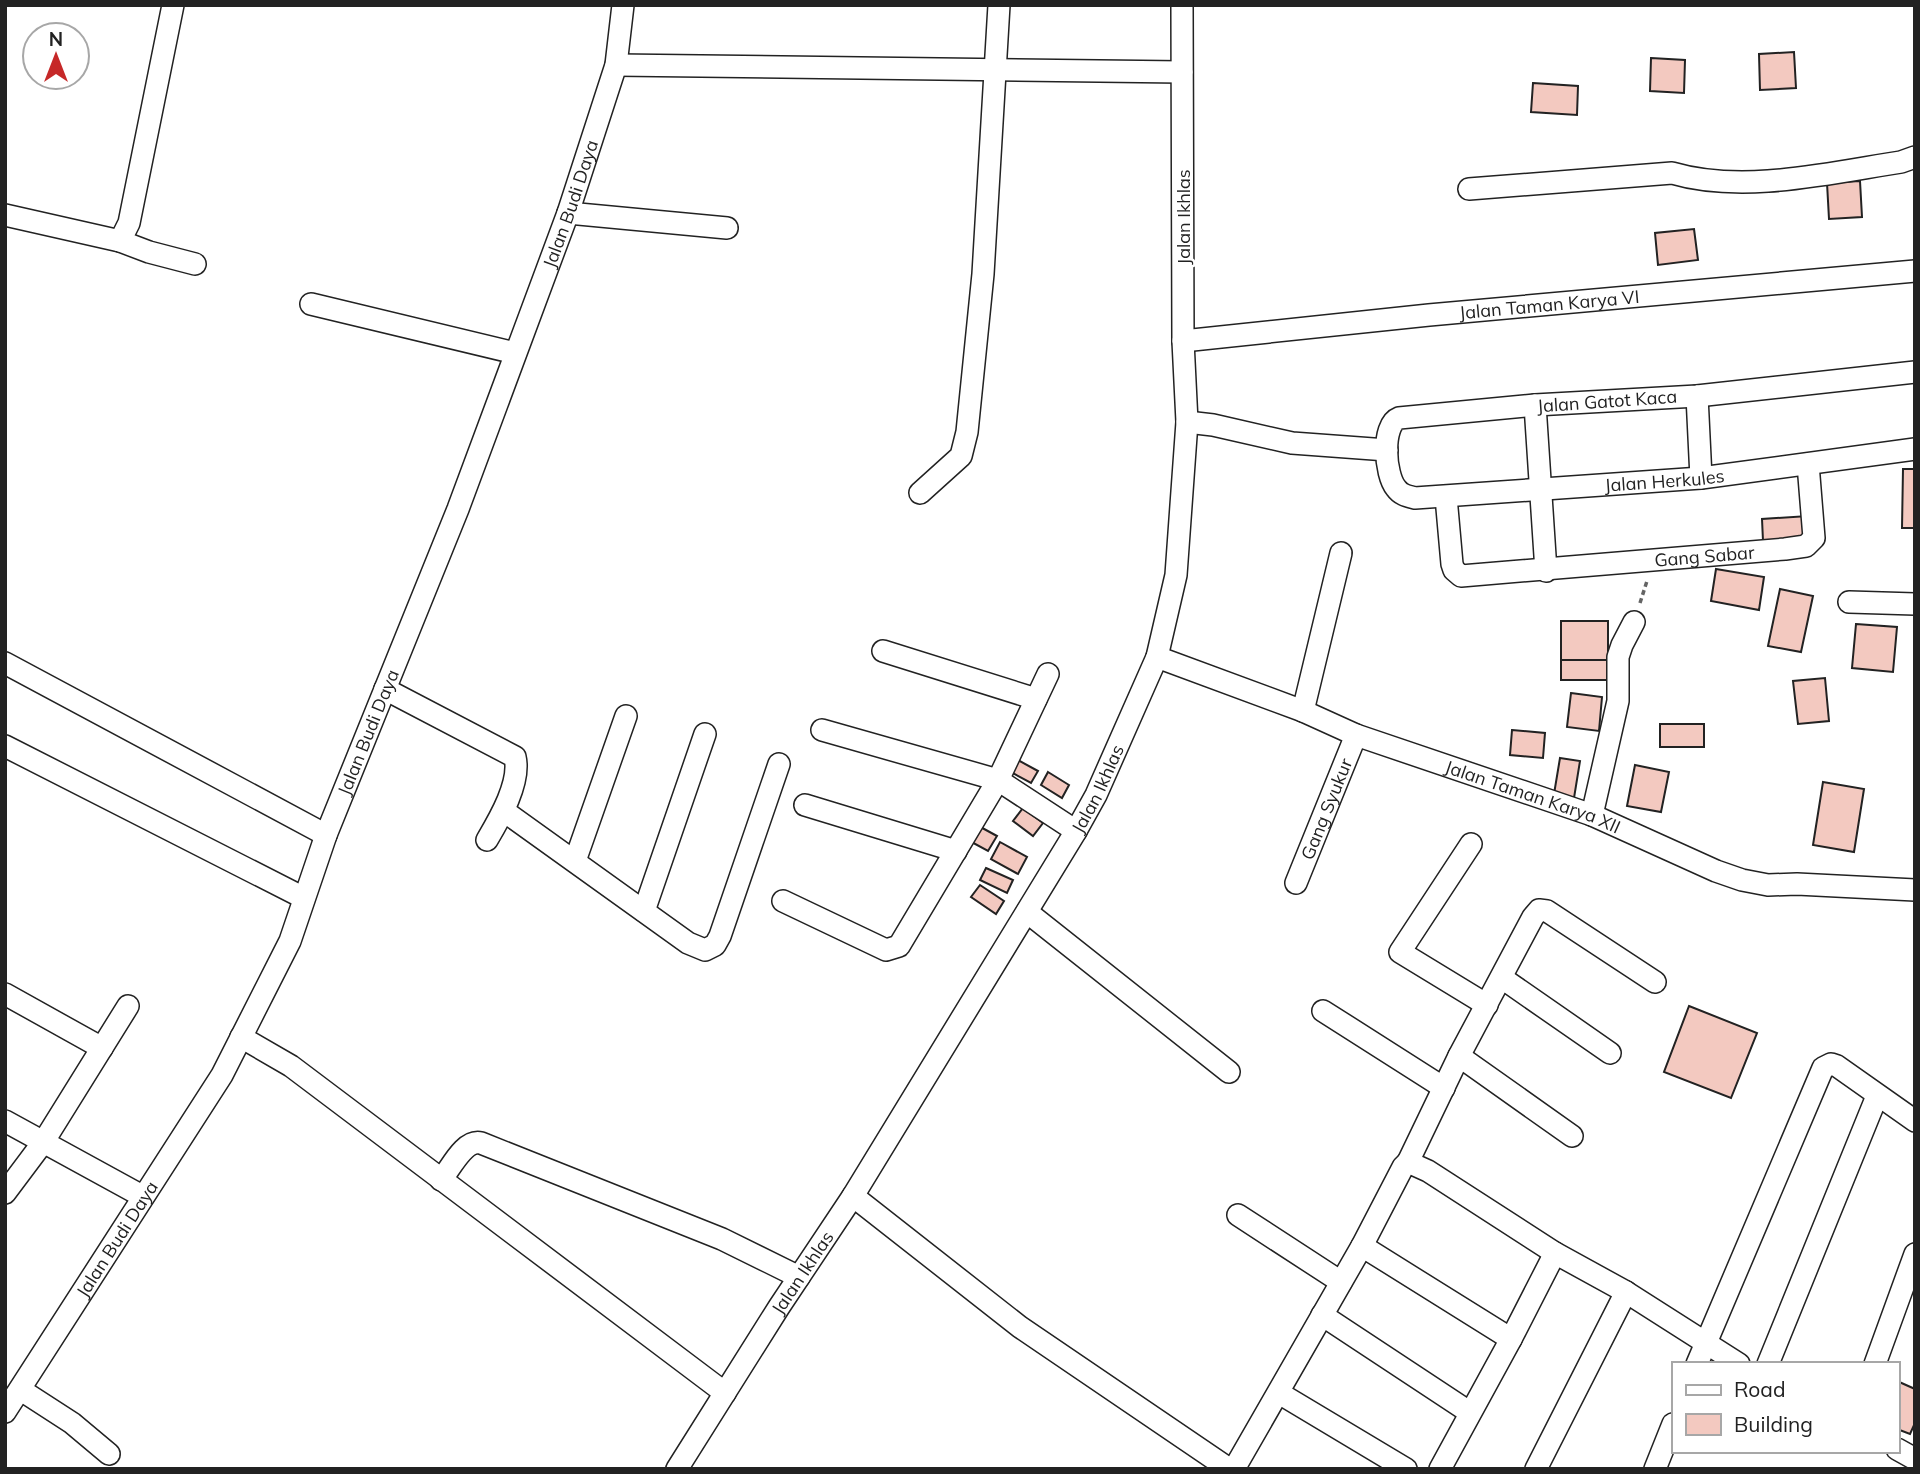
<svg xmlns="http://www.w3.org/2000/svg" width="1920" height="1474" font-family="Mulish,sans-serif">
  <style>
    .building { fill: #f3c9c0; stroke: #222; stroke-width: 2 }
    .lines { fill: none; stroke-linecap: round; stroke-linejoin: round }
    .minor-casing { stroke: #222; stroke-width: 24 }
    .path { stroke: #646464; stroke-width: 3.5; stroke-dasharray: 5 3.5; stroke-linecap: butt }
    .minor { stroke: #fff; stroke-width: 21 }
    .labels { text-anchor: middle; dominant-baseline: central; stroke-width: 5; stroke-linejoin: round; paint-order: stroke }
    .street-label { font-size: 18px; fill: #222; stroke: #fff }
  </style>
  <rect width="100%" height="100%" fill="#fff"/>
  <g class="building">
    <polygon points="1794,52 1796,88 1760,90 1759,54"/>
    <polygon points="1651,58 1685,60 1684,93 1650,91"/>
    <polygon points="1533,83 1578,86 1577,115 1531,112"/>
    <polygon points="1860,181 1862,217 1829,219 1827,183"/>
    <polygon points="1694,229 1698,260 1658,265 1655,233"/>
    <polygon points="1903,469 1915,469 1915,528 1902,528"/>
    <polygon points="1808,516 1810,538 1763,541 1762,519"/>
    <polygon points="1716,569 1764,577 1759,610 1711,601"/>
    <polygon points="1780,589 1813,596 1801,652 1768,646"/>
    <rect x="1561" y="621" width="47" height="39"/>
    <polygon points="1856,624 1897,627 1893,672 1852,668"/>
    <rect x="1561" y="660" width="47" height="20"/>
    <polygon points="1825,678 1829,721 1798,724 1793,681"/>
    <polygon points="1571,693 1602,697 1599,731 1567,727"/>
    <rect x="1660" y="724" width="44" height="23"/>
    <polygon points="1512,730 1545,733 1543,758 1510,755"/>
    <polygon points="1560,758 1580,761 1574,798 1554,794"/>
    <polygon points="1016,759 1038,771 1031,783 1009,771"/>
    <polygon points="1635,765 1669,772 1661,812 1627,806"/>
    <polygon points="1048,772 1069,785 1062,798 1041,785"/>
    <polygon points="1823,782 1864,789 1854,852 1813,845"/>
    <polygon points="1023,808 1043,823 1033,836 1013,821"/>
    <polygon points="975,824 997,836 988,851 966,839"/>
    <polygon points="1000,842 1027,857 1018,874 991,859"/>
    <polygon points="986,868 1013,880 1007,893 980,880"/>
    <polygon points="980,885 1004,901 996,914 971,897"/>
    <polygon points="1689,1006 1757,1033 1731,1098 1664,1072"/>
    <polygon points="1897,1381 1915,1389 1915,1423 1910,1434 1897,1429"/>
  </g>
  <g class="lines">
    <g class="minor-casing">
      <g id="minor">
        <polyline points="616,65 1182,72"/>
        <path d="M 1469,189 L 1672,173 C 1743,194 1830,173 1901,162 L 1915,157"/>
        <polyline points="568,213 727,228"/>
        <polyline points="5,215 120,241 149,252 195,264"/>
        <polyline points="120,241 129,223 173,5"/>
        <polyline points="311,304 515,353"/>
        <path id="s1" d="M 1183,341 L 1429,315 L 1915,271"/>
        <path id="s2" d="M 1915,372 L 1697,396 L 1535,405 L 1399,418 C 1381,425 1385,475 1396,488 C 1401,495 1407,496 1415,498 L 1701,478 L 1915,449"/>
        <polyline points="1697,396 1701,478"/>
        <polyline points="1535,405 1546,571"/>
        <polyline points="1187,422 1213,425 1292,443 1387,450"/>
        <polyline points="920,493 961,456 967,432 983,274 999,5"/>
        <path id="s3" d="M 1446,497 L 1452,564 L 1454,570 L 1461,576 L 1785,549 L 1806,546 L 1814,538 L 1808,464"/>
        <polyline points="1849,602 1915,604"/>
        <polyline points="883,651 1036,699"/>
        <path id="s4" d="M 1157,657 L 1303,711 L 1356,735 L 1592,815 L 1716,871 L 1742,880 L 1768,885 L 1797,884 L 1915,890"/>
        <polyline points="5,663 326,835"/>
        <path d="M 385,689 L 515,757 C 521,782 500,818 487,840"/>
        <polyline points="1303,711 1341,553"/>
        <polyline points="822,730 998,780 1076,831"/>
        <polyline points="5,746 304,898"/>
        <polyline points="805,805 956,851"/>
        <polyline points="504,811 688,943 705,950 715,945 720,936 779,764"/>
        <polyline points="1592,815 1618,701 1618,657 1622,645 1634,622"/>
        <polyline points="1471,844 1400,952 1487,1005"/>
        <polyline points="575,861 626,716"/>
        <path id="s5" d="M 1296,883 L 1356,735"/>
        <polyline points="783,901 886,950 899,946 998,780 1048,674"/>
        <polyline points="644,911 705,734"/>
        <polyline points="1027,912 1229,1072"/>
        <polyline points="1502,978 1610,1053"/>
        <polyline points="5,994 102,1048"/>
        <polyline points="1323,1011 1444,1088"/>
        <polyline points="241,1037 291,1066 725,1393"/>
        <polyline points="1459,1056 1572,1136"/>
        <polyline points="5,1121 142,1196"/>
        <polyline points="1408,1162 1459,1056 1533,917 1539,910 1547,911 1655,982"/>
        <path d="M 441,1180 C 451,1168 464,1139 481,1143 L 722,1239 L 799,1277"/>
        <polyline points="5,1193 44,1141 128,1006"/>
        <polyline points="853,1196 1020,1327 1229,1469"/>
        <polyline points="1238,1215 1341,1282"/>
        <polyline points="1362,1246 1403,1167 1408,1162 1428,1171 1555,1253"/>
        <polyline points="1322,1315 1469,1412"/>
        <polyline points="1511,1339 1555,1253 1626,1292 1739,1364"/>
        <polyline points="1697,1364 1823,1068 1831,1064 1837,1066 1915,1121"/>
        <polyline points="1768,1364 1877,1096"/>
        <polyline points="1875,1364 1915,1254"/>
        <polyline points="21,1390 72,1423 109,1454"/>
        <polyline points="1279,1393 1406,1469"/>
        <path id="s6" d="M 5,1412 L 222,1075 L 290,941 L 326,835 L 458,509 L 568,213 L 616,65 L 623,5"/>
        <polyline points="1897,1449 1915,1459"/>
        <path id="s7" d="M 677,1469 L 779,1307 L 853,1196 L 1076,831 L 1096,795 L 1157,657 L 1176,575 L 1187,422 L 1183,341 L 1182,5"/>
        <polyline points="1234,1469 1362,1246 1511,1339 1440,1469"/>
        <polyline points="1536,1469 1626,1292"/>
        <polyline points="1655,1469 1673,1424"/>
      </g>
    </g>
    <polyline class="path" points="1640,603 1647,581"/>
    <use href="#minor" class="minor"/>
  </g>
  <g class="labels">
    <g class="street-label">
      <text stroke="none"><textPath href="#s6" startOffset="1340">Jalan Budi Daya</textPath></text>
      <text transform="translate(1183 217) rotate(-90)">Jalan Ikhlas</text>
      <text stroke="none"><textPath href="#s1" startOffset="368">Jalan Taman Karya VI</textPath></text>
      <text transform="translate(1607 401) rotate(-4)">Jalan Gatot Kaca</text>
      <text stroke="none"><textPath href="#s2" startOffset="866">Jalan Herkules</textPath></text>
      <text stroke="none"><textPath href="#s3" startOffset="327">Gang Sabar</textPath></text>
      <text stroke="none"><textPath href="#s6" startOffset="774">Jalan Budi Daya</textPath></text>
      <text stroke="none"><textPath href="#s7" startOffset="800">Jalan Ikhlas</textPath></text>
      <text stroke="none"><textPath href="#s4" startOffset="401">Jalan Taman Karya XII</textPath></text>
      <text stroke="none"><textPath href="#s5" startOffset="80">Gang Syukur</textPath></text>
      <text stroke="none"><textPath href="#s6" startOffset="206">Jalan Budi Daya</textPath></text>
      <text stroke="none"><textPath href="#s7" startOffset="233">Jalan Ikhlas</textPath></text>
    </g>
  </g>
  <rect width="1920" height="1474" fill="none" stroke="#222222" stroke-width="14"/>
  <rect x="1672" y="1362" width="228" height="91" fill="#ffffff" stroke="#a7a7a7" stroke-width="2"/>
  <rect x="1686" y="1385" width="35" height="10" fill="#ffffff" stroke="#a7a7a7" stroke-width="2"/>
  <text x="1734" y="1397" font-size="21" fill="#222222">Road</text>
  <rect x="1686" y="1414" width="35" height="21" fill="#f3c9c0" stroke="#a7a7a7" stroke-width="2"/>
  <text x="1734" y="1432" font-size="21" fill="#222222">Building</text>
  <g transform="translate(56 56)"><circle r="33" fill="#ffffff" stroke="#a7a7a7" stroke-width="2"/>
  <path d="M0-5L12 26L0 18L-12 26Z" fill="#c62828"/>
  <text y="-10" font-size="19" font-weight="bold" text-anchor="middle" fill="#222222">N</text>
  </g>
</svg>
